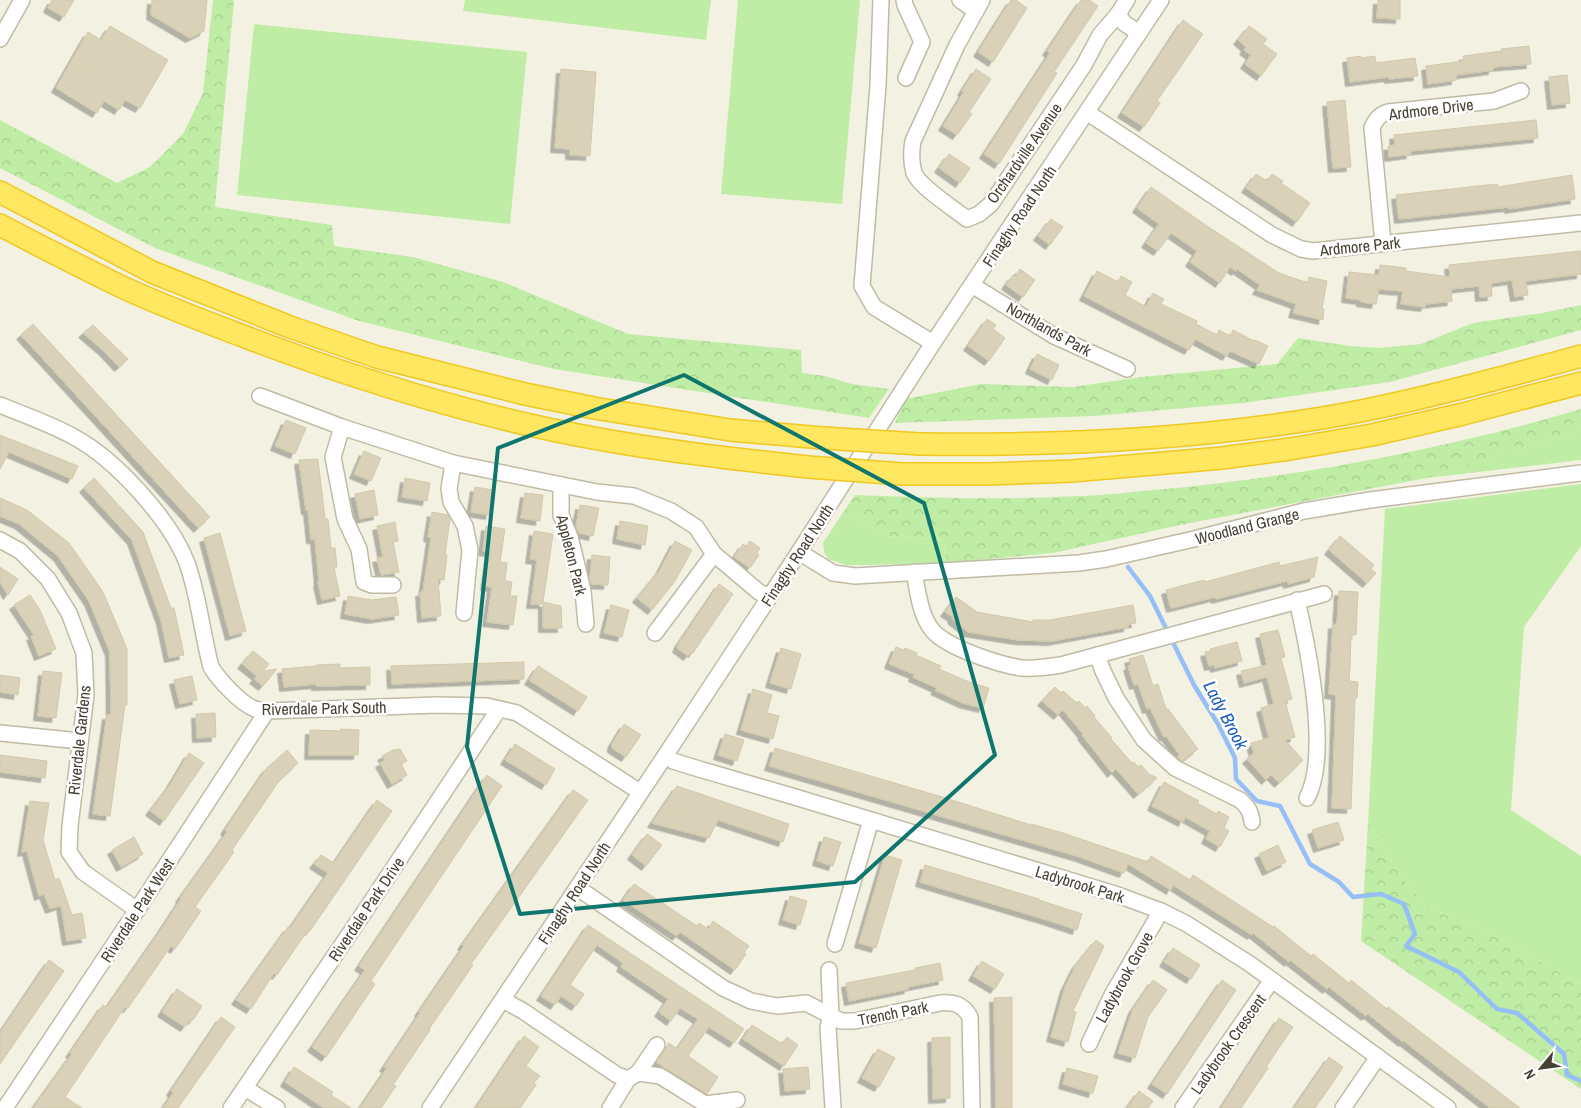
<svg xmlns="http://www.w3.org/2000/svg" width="1581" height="1108" font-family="'Archivo Narrow',sans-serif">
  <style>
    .grass { fill: #c0eda6 }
    .forest { fill: url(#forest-crowns) }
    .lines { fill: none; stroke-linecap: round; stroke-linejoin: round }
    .stream { stroke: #96bff8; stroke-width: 4.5 }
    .building { fill: #d9d2b9; stroke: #d2c9a9; filter: url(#shadow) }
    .minor-casing { stroke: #c0bba4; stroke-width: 18 }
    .highway-casing { stroke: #efc821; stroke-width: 24 }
    .minor { stroke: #fff; stroke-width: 15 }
    .highway { stroke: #ffe762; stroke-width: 21 }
    .highway-bridge-casing { stroke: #efc821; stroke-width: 24; stroke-linecap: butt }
    .highway-bridge { stroke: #ffe762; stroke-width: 21 }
    .marked { fill: none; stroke: #0f766e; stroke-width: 4; stroke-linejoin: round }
    .labels { text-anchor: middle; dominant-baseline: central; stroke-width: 5; stroke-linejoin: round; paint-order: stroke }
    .street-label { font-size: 16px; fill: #464132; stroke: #fff }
    .water-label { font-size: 18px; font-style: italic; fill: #205ebd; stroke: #fff }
  </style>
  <defs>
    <pattern id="forest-crowns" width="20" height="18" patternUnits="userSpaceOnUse" patternTransform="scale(1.25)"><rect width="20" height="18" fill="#c0eda6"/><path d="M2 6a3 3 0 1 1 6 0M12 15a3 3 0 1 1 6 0" fill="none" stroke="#a6cc8f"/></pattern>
    <filter id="shadow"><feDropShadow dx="-4.5" dy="4.5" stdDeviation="0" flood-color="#0004"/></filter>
  </defs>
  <rect width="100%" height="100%" fill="#f3f1e2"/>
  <g class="grass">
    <polygon points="465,0 711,0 706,40 463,11"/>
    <polygon points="738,0 860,0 842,204 721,194"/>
    <polygon points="254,24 527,52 510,224 237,195"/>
    <polygon points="1581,430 1581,460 1427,478"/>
    <polygon points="1581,484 1581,546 1524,627 1511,810 1581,856 1581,984 1494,936 1425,905 1402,878 1368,823 1385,509"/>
    <polygon points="844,511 887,536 944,540 946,563 873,565 846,565 828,559 824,552 823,543"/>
  </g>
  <g class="forest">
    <polygon points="213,0 234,0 215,207 332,225 334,246 413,257 503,282 628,334 801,350 802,373 825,376 852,384 889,389 869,418 554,369 359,321 155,248 0,168 0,120 117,183 150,167 183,134 203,93"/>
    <polygon points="1581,305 1581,330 1390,382 1243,403 1093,416 895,423 905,399 981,384 1073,387 1141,377 1277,364 1298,338 1350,346 1378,348 1421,344 1473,323 1542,313"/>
    <path d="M 1581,409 L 1581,430 L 1427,478 L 1180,525 L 1053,553 L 946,563 L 944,540 L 887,536 L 844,511 L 855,495 C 930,498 1006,500 1082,496 C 1106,495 1130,492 1154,490 C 1298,477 1442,450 1581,409 Z"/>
    <polygon points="1368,823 1402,878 1425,905 1494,936 1581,984 1581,1089 1361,941"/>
  </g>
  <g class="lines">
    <polyline class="stream" points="1128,567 1150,596 1194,685 1218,724 1235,758 1236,779 1257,801 1280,806 1310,864 1339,882 1353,897 1381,894 1404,904 1415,934 1406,946 1459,972 1497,1009 1517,1013 1564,1054 1567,1075 1581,1081"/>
  </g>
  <g class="building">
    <polygon points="52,0 74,0 64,17 48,8"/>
    <polygon points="152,0 207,0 204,31 190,38 151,15"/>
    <polygon points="1011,0 1016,0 1027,8 993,62 978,52"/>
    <polygon points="1081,0 1089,0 1098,6 1054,72 1057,73 999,164 984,154 1050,53 1047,51"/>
    <polygon points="1378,0 1400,0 1400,19 1377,18"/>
    <polygon points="1183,20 1203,34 1157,101 1160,103 1144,127 1122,113"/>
    <polygon points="110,26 168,60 140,108 125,100 119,110 104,101 97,113 56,88 88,32 101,40"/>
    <polygon points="1249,26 1267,39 1263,44 1277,54 1261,76 1245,64 1251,55 1244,50 1246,47 1238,40"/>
    <polygon points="1529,46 1531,64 1493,67 1493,70 1456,75 1456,80 1428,84 1426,66 1464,61 1463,56 1501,51 1501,49"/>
    <polygon points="1361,56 1361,58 1375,56 1376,63 1415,58 1418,76 1389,79 1389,77 1350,82 1347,58"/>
    <polygon points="561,69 596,72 590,156 570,155 570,149 555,148"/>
    <polygon points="976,69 991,79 969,112 972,114 957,135 943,126 964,92 962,91"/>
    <polygon points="1567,75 1570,103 1552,105 1549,77"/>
    <polygon points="1345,100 1351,167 1333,168 1327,102"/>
    <polygon points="1536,120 1538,138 1410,151 1411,154 1389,157 1388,146 1395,145 1394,135"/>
    <polygon points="949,154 970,168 960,183 939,168"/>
    <polygon points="1256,174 1267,181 1272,174 1283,181 1281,183 1310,203 1297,222 1246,188"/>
    <polygon points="1572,175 1575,199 1509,209 1509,207 1399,219 1396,195 1497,184 1498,187"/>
    <polygon points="1151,187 1207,226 1279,273 1308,283 1309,277 1327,281 1322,309 1324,309 1323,320 1293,313 1296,304 1257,290 1260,285 1237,269 1236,271 1230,267 1220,283 1190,262 1197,251 1171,233 1158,251 1146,243 1159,224 1137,208"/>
    <polygon points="1051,219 1063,227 1050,245 1038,236"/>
    <polygon points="1581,251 1581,274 1526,281 1528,295 1515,297 1512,280 1491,283 1492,296 1480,297 1479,286 1451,289 1452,301 1426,304 1425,307 1401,304 1403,291 1379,289 1376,304 1361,302 1361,300 1346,298 1349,272 1379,275 1380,265 1406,268 1406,271 1450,277 1449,265"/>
    <polygon points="1020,269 1035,280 1023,297 1006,285 1013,275 1015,277"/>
    <polygon points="1097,271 1118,282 1121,276 1132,282 1125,295 1146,307 1153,293 1164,299 1161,304 1197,321 1196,324 1217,335 1219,330 1230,336 1233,330 1254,341 1255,340 1268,346 1259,364 1230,351 1227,356 1195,339 1189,350 1084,296"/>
    <polygon points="987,319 996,325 993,329 1005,338 989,361 968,346"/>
    <polygon points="33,324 210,517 198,528 21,335"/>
    <polygon points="93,325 128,359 119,367 104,351 83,333"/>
    <polygon points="1037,354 1059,365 1052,380 1030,369"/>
    <polygon points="286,420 306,428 295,454 275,446"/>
    <polygon points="0,435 78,466 72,479 9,452 0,469"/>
    <polygon points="364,451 381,458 371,481 354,474"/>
    <polygon points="318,459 325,519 328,519 331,548 335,548 337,567 334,567 340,596 322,600 318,582 319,581 315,539 311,539 308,510 306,510 299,460"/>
    <polygon points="94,478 143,532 171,608 174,608 184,655 169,658 161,620 132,540 84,488"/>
    <polygon points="405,478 430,483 427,501 402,497"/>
    <polygon points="475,487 493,490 490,515 471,512"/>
    <polygon points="374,490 378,515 360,519 355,494"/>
    <polygon points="525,493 543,495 540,521 521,518"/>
    <polygon points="0,498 27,510 69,543 103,592 127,649 127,705 125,705 110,816 93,814 107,715 111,715 110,652 89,601 58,556 19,524 0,516"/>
    <polygon points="580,505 599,508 593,536 579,533 576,527"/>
    <polygon points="432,512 448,515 450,519 445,555 447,555 444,580 438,579 441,616 422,618 420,592 423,592 431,538 428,537"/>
    <polygon points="620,521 648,526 645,545 617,539"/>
    <polygon points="395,522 398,541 393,542 399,572 381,575 377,558 383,557 377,526"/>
    <polygon points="486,526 505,529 500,562 507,563 505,581 512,582 510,596 517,596 513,625 487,622 492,587 485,586 490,552 483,551"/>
    <polygon points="534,531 553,534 543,602 561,606 562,628 543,628 543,604 531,604 537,560 530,559"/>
    <polygon points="220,533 246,631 230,636 204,538"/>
    <polygon points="1340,536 1374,565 1371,569 1376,573 1367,583 1329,550"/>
    <polygon points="675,541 692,550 675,581 652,610 637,598 660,570"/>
    <polygon points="750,541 760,548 757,553 759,555 750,568 734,557 743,544 746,546"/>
    <polygon points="592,555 610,557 608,585 591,584 590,579"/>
    <polygon points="1318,557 1314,577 1288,584 1287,581 1216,599 1215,597 1171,608 1166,590 1204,580 1205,582 1279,562 1280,566"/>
    <polygon points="0,567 18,579 8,595 0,582"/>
    <polygon points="719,584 733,594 693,653 691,652 688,656 677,648 679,643"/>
    <polygon points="1339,591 1358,592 1356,635 1351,635 1350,667 1349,681 1358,682 1357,698 1355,698 1351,809 1332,808 1336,695 1329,694 1333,624 1337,625"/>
    <polygon points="30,595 40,610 56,649 39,656 31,636 34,635 14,605"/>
    <polygon points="348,596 372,600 396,597 399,615 372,619 345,614"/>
    <polygon points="956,597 977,612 1033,622 1033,620 1050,620 1133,605 1136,623 1128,624 1128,627 1052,641 1018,640 968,632 952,619 953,617 945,612"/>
    <polygon points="611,605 629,610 622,637 604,633"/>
    <polygon points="1278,630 1285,657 1281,658 1292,699 1285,701 1295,737 1285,740 1303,760 1279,783 1271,775 1266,780 1247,759 1254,753 1251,743 1269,738 1261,708 1274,704 1267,677 1244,683 1241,671 1267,665 1260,634"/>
    <polygon points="1237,642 1242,661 1215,668 1214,665 1209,666 1205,652 1211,651 1210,649"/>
    <polygon points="896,647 904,650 905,648 917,653 916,655 941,666 939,669 969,682 989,688 983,708 963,703 935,690 937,688 913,677 914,674 889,664"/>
    <polygon points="781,648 801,654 791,689 770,683"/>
    <polygon points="253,651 269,664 263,671 277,669 263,686 254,679 257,676 242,664"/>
    <polygon points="1143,655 1153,686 1158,684 1166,709 1168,709 1198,749 1182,761 1178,758 1179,754 1166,736 1164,737 1150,708 1147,709 1138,684 1134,685 1128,666 1131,665 1129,659"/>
    <polygon points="524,662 524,679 392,684 391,666"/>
    <polygon points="340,664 340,668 370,667 370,685 316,686 316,684 284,687 282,669 316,666 316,665"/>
    <polygon points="538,666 587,697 578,711 529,680"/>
    <polygon points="43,671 62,673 56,718 38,716"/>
    <polygon points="0,675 20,678 18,695 0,692"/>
    <polygon points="192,676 197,700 180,704 174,680"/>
    <polygon points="1055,687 1061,693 1063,691 1077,703 1079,701 1085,708 1087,706 1095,716 1094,717 1112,738 1111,739 1132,763 1134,762 1138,767 1141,765 1149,774 1157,778 1138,794 1116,769 1112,773 1082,735 1083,734 1063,710 1058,715 1042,701"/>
    <polygon points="753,689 772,695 767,713 779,716 773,739 741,730"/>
    <polygon points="215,713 216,737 197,738 196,714"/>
    <polygon points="624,724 641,735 626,757 612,748 612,744"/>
    <polygon points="341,729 359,730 358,755 309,755 310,730 341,731"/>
    <polygon points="725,734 744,740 737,761 718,755"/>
    <polygon points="515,744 555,769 546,785 505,760"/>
    <polygon points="775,748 939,796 1031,825 1031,824 1063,833 1148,862 1151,856 1190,880 1193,875 1273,927 1274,926 1311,956 1313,954 1349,983 1351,980 1387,1009 1388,1007 1520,1108 1490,1108 1404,1041 1403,1042 1368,1014 1366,1016 1329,987 1327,989 1290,960 1289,962 1253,933 1252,935 1173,885 1171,890 1128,864 1124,873 1080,857 769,766"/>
    <polygon points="400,749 407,761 401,764 407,775 392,784 380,763 385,760 382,756 393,750"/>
    <polygon points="287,750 298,763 279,781 232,850 234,852 195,907 201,911 175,949 171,946 128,1008 125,1007 65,1097 82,1108 33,1108 72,1054 70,1053 103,1005 107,1007 160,931 181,899 180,898 227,832 225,830 266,769"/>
    <polygon points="189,753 204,763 164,821 150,811 170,785"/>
    <polygon points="0,755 47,761 45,778 0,772"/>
    <polygon points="487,775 502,786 371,981 375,984 326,1057 312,1047 365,970 359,966"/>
    <polygon points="1164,782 1199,801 1197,803 1217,814 1218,811 1229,817 1224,828 1229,831 1220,847 1206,839 1210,831 1185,817 1183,822 1152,806"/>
    <polygon points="677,786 789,824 783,842 718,820 709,838 652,823"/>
    <polygon points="573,790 588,800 471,964 473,965 429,1029 430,1030 393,1085 396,1086 381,1108 360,1108 387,1068 384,1067 420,1013 419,1012 464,946 462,945"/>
    <polygon points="377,800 392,811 310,931 308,930 277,975 274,973 251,1009 236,1000 288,927 290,928 328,873 314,864 321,855 334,863"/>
    <polygon points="30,801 49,803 43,840 55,880 59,878 72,915 82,913 86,938 67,941 61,905 50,909 44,894 39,896 27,851 22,852"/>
    <polygon points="1338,822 1344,840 1318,848 1312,830"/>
    <polygon points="647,834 662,845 646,866 632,855"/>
    <polygon points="134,837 143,854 121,867 112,850"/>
    <polygon points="824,837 841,842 833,866 817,861"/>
    <polygon points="1278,845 1286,862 1267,871 1259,854"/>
    <polygon points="885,855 902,860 876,948 859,943"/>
    <polygon points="925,865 1039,899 1039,900 1082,914 1077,930 1047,920 920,882"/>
    <polygon points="634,884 697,926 699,923 708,929 713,921 749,946 744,953 746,954 735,970 680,932 677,936 623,900"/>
    <polygon points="790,896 807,901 800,925 783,920"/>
    <polygon points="588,925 744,1029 734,1043 709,1027 688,1056 718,1077 707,1094 656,1062 669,1043 677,1049 698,1019 680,1008 671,1021 659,1012 668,999 621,967 623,963 597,945 570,985 584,994 576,1006 561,996 555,1005 541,996"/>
    <polygon points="1096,940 1104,946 1073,1011 1076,1012 1068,1042 1051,1037 1065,987 1076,965"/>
    <polygon points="1173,948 1200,965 1191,979 1164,962"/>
    <polygon points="49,960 64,971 0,1064 0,1033"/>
    <polygon points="982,961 1004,974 995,989 973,976"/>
    <polygon points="940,963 943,980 908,987 909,989 849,1001 846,983 915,970 915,968"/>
    <polygon points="1153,980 1167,990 1148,1017 1135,1058 1118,1053 1133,1009"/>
    <polygon points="1222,980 1236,990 1167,1094 1152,1084"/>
    <polygon points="177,989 202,1006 193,1020 191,1019 185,1027 162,1012"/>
    <polygon points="1012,997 1012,1108 996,1108 994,998"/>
    <polygon points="221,1017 235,1027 178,1108 163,1108 173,1093 171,1091"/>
    <polygon points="1279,1018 1293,1027 1266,1067 1268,1068 1241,1108 1221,1108"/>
    <polygon points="752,1025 782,1044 787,1037 798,1045 784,1066 743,1039"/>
    <polygon points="524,1036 539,1047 526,1066 540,1076 534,1083 536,1085 520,1108 476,1108"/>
    <polygon points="950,1037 950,1098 933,1099 932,1038"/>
    <polygon points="878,1049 895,1058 879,1087 862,1078"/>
    <polygon points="1329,1057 1343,1067 1334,1081 1315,1108 1294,1108"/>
    <polygon points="294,1067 333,1092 331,1095 351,1108 324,1108 285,1082"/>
    <polygon points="808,1067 810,1089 785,1091 783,1069"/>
    <polygon points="1067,1068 1098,1076 1093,1093 1063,1084"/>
    <polygon points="1139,1091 1153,1101 1148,1108 1127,1108"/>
  </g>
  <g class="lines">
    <g class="minor-casing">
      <g id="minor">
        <polyline points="881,0 878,85 862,286 874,307 933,343"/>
        <polyline points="904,0 905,5 922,42 906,78"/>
        <polyline points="960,0 976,11"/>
        <path d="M 982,0 L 957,45 L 913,141 C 911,152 911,162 914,173 C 919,186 954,209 967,219 L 979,214 L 991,204 L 1084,65 L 1100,35 L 1118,14"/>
        <polyline points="1127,0 1118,14 1124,23 1139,33"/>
        <polyline points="0,39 22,0"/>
        <polyline points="1088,113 1272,235 1301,249 1313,251 1581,223"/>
        <path d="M 1383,243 L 1372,128 C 1376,119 1379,115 1388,112 L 1494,101 L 1521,91"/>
        <polyline points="972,285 1054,336 1127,369"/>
        <polyline points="260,396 342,427 453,463 597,492 634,496 671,511 696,527 714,554 759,592 769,597"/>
        <path d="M 0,405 C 24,415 51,424 74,437 C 115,459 170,519 187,563 C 199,597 202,633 211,667 C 219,680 241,704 255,709 C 259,710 263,710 267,711 L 437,705 L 487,706 L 517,713 L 640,792"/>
        <polyline points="342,427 333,457 345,519 359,549 364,582 372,585 393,585"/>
        <polyline points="453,463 449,489 451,502 465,526 470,550 464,613"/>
        <polyline points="561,485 561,515 570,537 575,557 583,591 586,624"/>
        <polyline points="0,540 20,551 48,579 69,613 84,653 86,695 70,826 69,852 83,872 137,910"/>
        <polyline points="799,552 833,573 855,576 1079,563 1106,559 1194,539 1304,511 1370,500 1581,473"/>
        <path d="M 914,572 C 918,592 920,616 933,631 C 948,648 1000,665 1022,668 C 1035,669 1048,667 1061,665 L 1324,594"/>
        <path d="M 1297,600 C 1308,648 1330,755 1307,798"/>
        <polyline points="655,633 714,554"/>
        <path d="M 1097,655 L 1103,671 L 1116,698 L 1144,740 L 1175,768 L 1240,800 C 1248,807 1251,812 1252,822"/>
        <polyline points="0,733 80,741"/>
        <polyline points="665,756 673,761 699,769 795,797 1115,894 1161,911 1187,924 1250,964 1448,1108"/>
        <path d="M 578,888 L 723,988 L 751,1001 L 777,1006 L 806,1003 L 841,1021 L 855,1021 L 940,1003 C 954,1002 963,1004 970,1017 L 972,1108"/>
        <polyline points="835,944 871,820"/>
        <polyline points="829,970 831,1017 828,1027 833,1108"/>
        <polyline points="503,1000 523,1011 617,1075 628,1079 638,1073 660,1076 705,1104 706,1108"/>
        <polyline points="1089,1044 1112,995 1161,911"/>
        <polyline points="638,1073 657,1045"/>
        <polyline points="245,1088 277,1108"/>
        <polyline points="705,1104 737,1100"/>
        <polyline points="5,1108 137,910 267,711"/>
        <polyline points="231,1108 363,914 499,709"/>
        <polyline points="430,1108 665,756 799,552 933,343 1161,0"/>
        <polyline points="610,1108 628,1079"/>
        <polyline points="1183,1108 1272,980"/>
        <polyline points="1343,1108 1378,1057"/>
      </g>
    </g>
    <g class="highway-casing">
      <g id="highway">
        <polyline points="0,192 152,272 290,327 377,357 525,394 594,408 730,430 823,438"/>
        <path d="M 0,225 C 40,246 81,267 122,287 C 163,306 206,322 248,338 C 340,373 434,403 530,425 C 621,446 715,457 808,467"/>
        <path d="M 920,444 C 1067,446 1216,439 1361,411 C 1435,396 1508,376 1581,356"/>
        <polyline points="903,474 987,474 1072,471 1222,458 1290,449 1372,435 1463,414 1581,383"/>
      </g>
    </g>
    <use href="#minor" class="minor"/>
    <use href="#highway" class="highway"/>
    <g class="highway-bridge-casing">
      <g id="highway-bridge">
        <polyline points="823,438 920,444"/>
        <polyline points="808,467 903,474"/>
      </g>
    </g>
    <use href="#highway-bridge" class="highway-bridge"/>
  </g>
  <path class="marked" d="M 684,375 L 924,503 L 995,755 L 855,882 L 520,914 L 467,747 L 498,448 Z"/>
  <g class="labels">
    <g class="street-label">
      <text transform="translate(1431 109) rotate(-7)">Ardmore Drive</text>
      <text transform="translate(1024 153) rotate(-55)">Orchardville Avenue</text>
      <text transform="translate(1019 216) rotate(-56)">Finaghy Road North</text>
      <text transform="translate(1360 246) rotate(-6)">Ardmore Park</text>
      <text transform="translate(1049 329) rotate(29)">Northlands Park</text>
      <text transform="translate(1247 526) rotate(-14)">Woodland Grange</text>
      <text transform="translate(572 555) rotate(76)">Appleton Park</text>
      <text transform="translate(797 555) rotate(-57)">Finaghy Road North</text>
      <text transform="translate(324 708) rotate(-1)">Riverdale Park South</text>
      <text transform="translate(79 740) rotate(-84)">Riverdale Gardens</text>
      <text transform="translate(1080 884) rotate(17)">Ladybrook Park</text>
      <text transform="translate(574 893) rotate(-57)">Finaghy Road North</text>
      <text transform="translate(366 909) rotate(-56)">Riverdale Park Drive</text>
      <text transform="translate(137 910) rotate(-57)">Riverdale Park West</text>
      <text transform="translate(1124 977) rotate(-61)">Ladybrook Grove</text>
      <text transform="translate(893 1013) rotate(-11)">Trench Park</text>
      <text transform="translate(1228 1044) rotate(-55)">Ladybrook Crescent</text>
    </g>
    <g class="water-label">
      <text transform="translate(1226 715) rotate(62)">Lady Brook</text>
    </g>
  </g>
  <g transform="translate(1541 1068) rotate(241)" stroke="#ffffff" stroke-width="4" paint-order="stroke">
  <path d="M0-4L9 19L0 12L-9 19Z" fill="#464132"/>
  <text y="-8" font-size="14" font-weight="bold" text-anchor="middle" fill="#464132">N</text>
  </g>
</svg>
